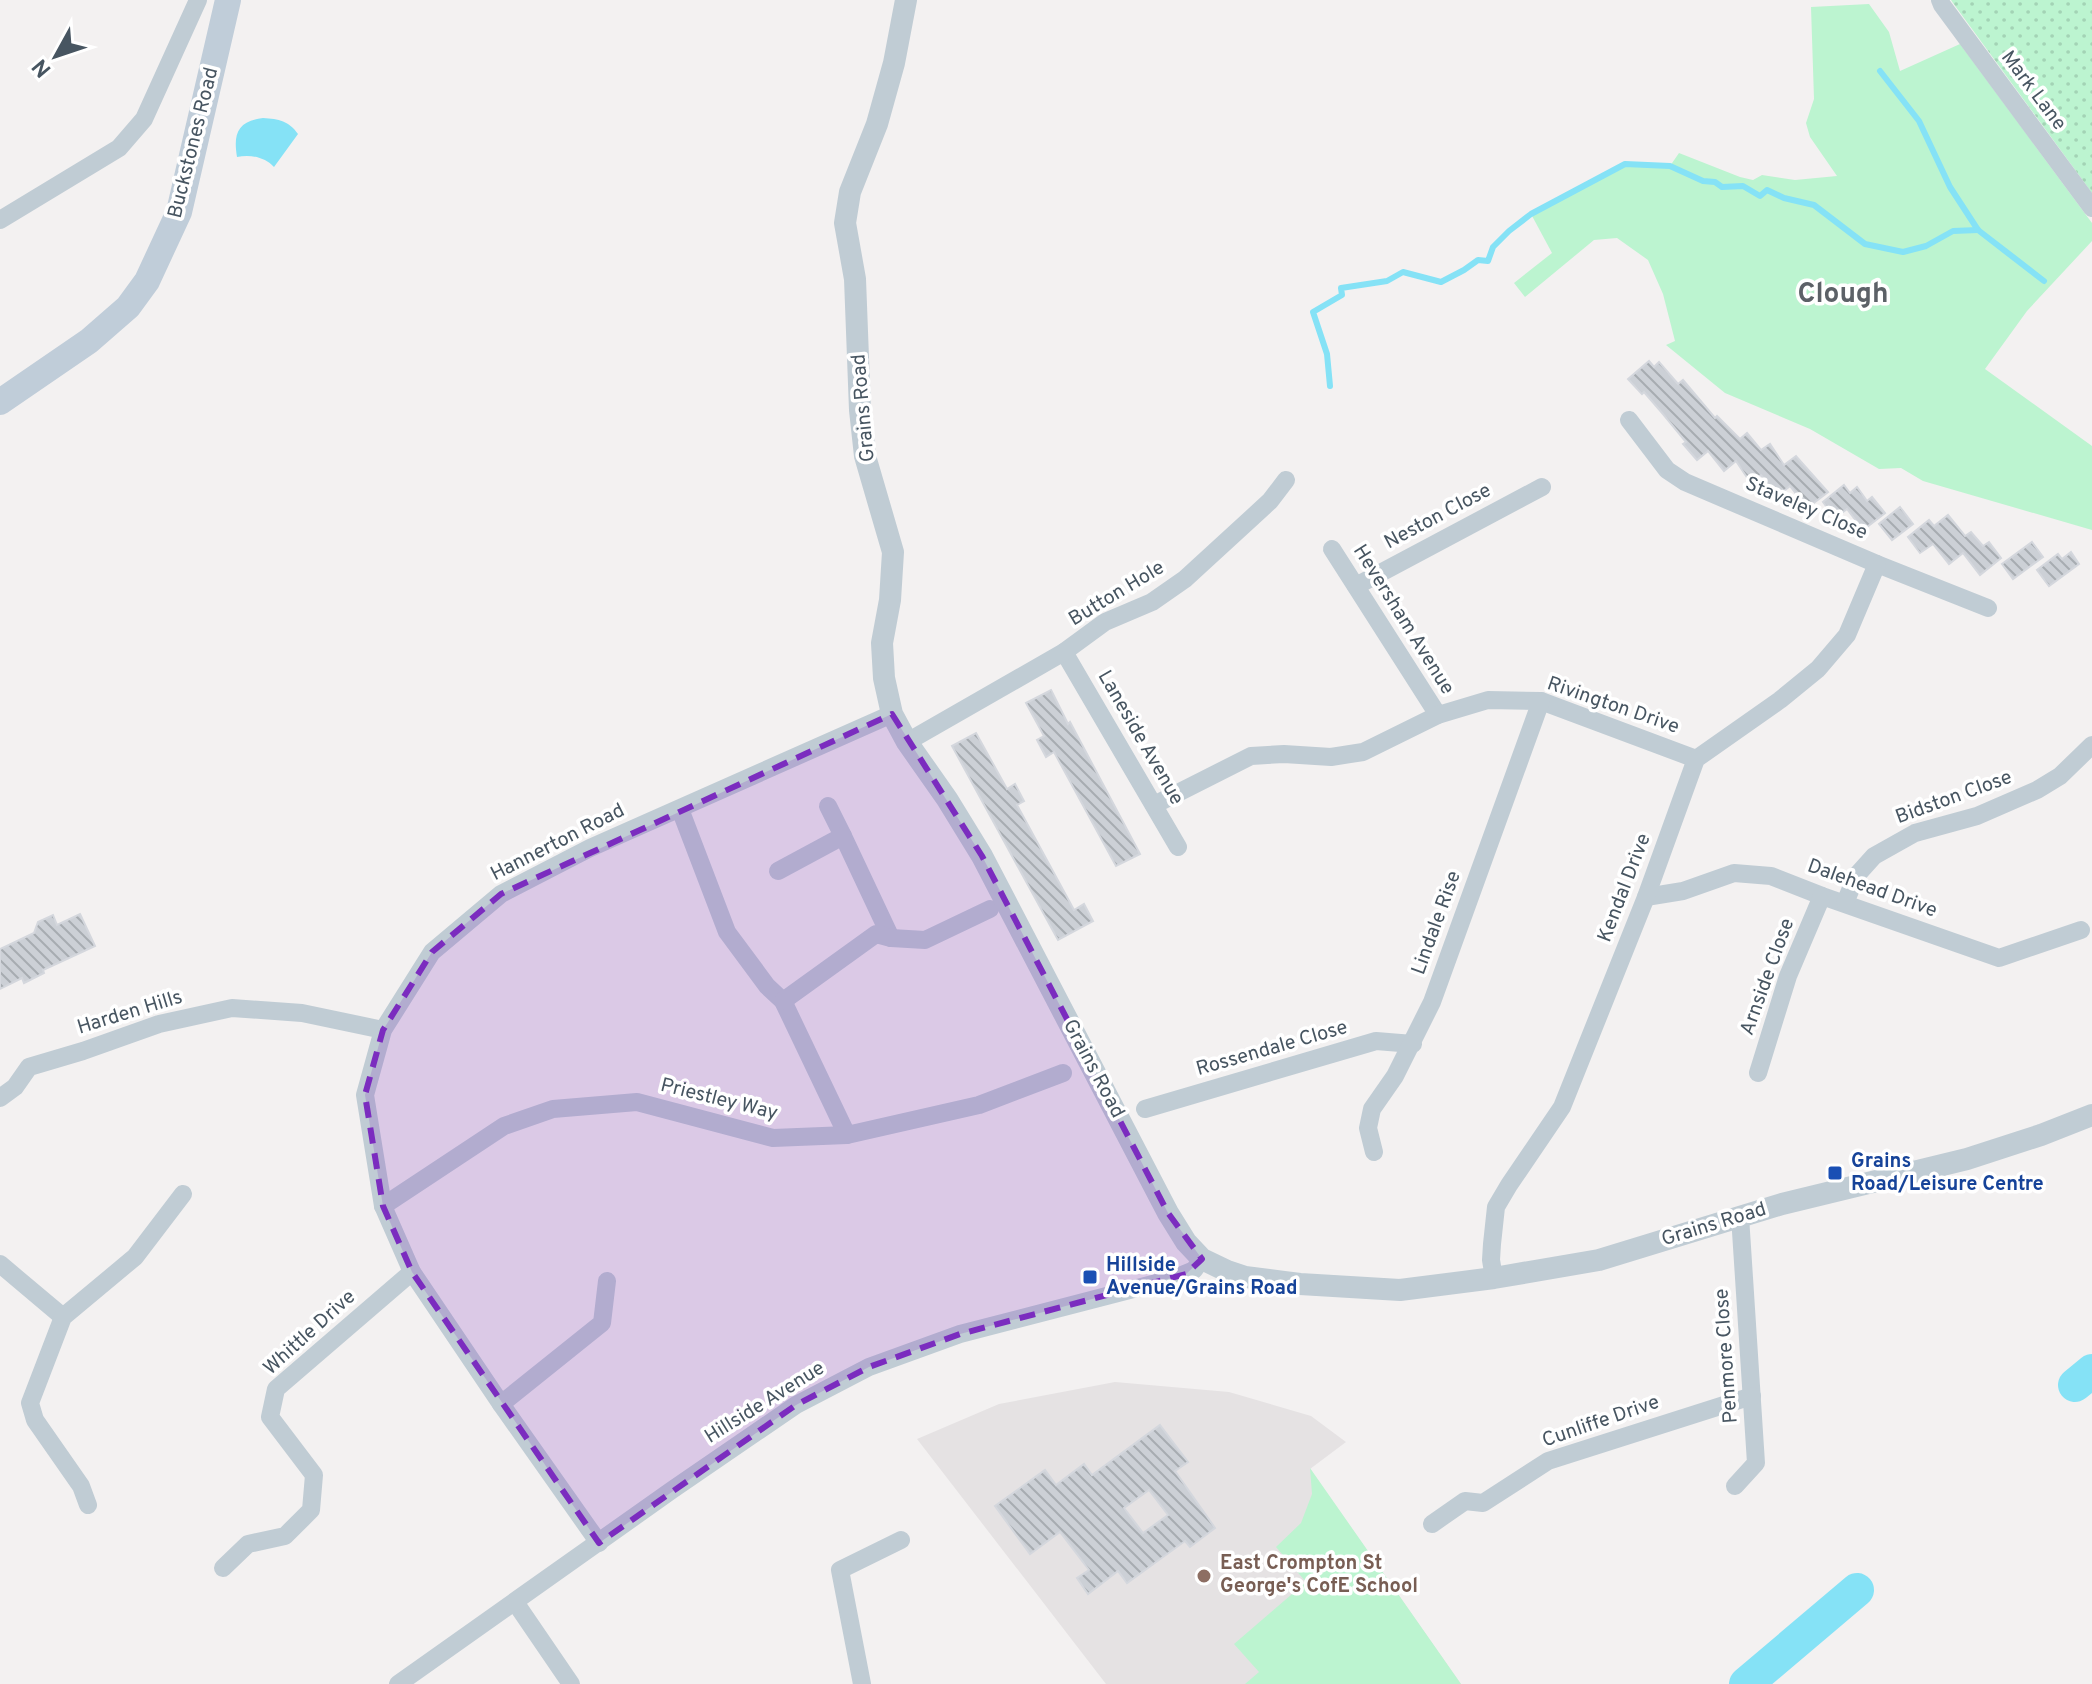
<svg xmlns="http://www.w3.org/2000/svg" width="2092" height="1684" font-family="Overpass,sans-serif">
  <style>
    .education { fill: #e5e2e3 }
    .green { fill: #bcf4d0 }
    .park { fill: url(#park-dots) }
    .water { fill: #85e2f6 }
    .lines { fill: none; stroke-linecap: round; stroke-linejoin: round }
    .stream { stroke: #85e2f6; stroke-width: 6 }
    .river { stroke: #85e2f6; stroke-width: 34 }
    .building { fill: url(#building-back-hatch); stroke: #d4d7dd; stroke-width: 2; fill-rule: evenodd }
    .minor { stroke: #c0ccd4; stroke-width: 18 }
    .tertiary { stroke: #c0ccd4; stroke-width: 22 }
    .secondary { stroke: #c0cdd9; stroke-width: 26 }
    .marked { fill: #7b2cbf; fill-opacity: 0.2; stroke: #7b2cbf; stroke-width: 6; stroke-dasharray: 16 10; stroke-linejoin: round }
    .transit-dot { fill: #1a4fb4; stroke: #fff; stroke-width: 3 }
    .education-dot { fill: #8d6e63; stroke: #fff; stroke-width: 3 }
    .labels { text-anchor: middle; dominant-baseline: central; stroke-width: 7; stroke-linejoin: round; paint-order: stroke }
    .street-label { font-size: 20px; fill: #475561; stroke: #fff }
    .transit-label { font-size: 20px; font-weight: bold; fill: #164399; stroke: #fff; text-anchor: start }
    .education-label { font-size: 20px; font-weight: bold; fill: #785e54; stroke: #fff; text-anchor: start }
    .district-label { font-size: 28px; font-weight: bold; fill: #5c6167; stroke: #fff }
  </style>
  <defs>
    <pattern id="park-dots" width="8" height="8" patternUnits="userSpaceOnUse" patternTransform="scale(2)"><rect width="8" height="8" fill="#bcf4d0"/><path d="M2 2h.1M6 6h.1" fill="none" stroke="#a3d3b5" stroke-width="1.8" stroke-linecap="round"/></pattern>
    <pattern id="building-back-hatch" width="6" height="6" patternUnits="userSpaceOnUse" patternTransform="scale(2)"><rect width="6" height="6" fill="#ccd0d6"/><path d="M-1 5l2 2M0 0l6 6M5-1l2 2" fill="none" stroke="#a7acb1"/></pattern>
  </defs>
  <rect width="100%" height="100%" fill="#f3f1f1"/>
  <polygon class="education" points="1115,1382 1229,1392 1311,1416 1346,1442 1310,1469 1461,1684 1106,1684 917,1439 999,1404"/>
  <g class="green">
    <polygon points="1869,4 1889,32 1900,71 1960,44 2092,223 2092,241 2027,311 1985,369 2092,446 2092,530 1923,481 1901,468 1879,469 1810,429 1725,393 1666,345 1675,341 1663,294 1648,260 1617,238 1594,240 1525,297 1514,283 1552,253 1531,214 1625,164 1670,166 1679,153 1740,177 1753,180 1762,175 1795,180 1837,176 1810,137 1806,123 1814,99 1811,7"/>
    <polygon points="1310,1468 1461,1684 1245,1684 1259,1672 1234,1644 1306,1582 1276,1547 1301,1523 1312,1494"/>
  </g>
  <polygon class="park" points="1951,0 2092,0 2092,193 1953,3"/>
  <path class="water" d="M 263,118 C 279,119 289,121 298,134 L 274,167 C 265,157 250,154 237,157 C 233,133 238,121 263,118 Z"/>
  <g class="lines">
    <g class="stream">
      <polyline points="1880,71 1919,121 1950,187 1978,230 2044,281"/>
      <polyline points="1330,386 1327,354 1313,312 1342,295 1341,288 1387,281 1403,272 1441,282 1464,270 1478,260 1488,261 1493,247 1509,231 1531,214 1625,164 1670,166 1703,181 1715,182 1722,187 1743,186 1760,196 1767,190 1784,198 1814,205 1865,244 1903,252 1926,246 1953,231 1978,230"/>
    </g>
    <g class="river">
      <polyline points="2075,1385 2092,1371"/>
      <polyline points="1746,1684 1857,1590"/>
    </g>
  </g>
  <g class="building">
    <polygon points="1649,361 1654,367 1659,362 1678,384 1683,380 1715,418 1717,416 1740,439 1747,433 1761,450 1770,444 1784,465 1796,456 1828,492 1807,508 1790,486 1778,496 1761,475 1750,482 1736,461 1724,471 1708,451 1697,460 1683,444 1686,442 1663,414 1644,392 1642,394 1628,379"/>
    <polygon points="1844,485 1850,493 1857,487 1867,501 1872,497 1885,513 1863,530 1847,509 1835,518 1823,502"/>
    <polygon points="1900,507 1913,524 1892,540 1879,524"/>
    <polygon points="1948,515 1965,536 1971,532 1983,546 1989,542 2001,558 1980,575 1963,553 1949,564 1933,544 1920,553 1908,537 1929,520 1934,526"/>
    <polygon points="2032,542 2043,557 2013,579 2002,564"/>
    <polygon points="2071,552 2079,564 2049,586 2037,570 2058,554 2062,559"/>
    <polygon points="1051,690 1068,724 1070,722 1140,854 1116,866 1054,752 1046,757 1037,740 1044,736 1026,703"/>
    <polygon points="976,733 1007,789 1015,784 1024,801 1017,805 1074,910 1084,904 1093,921 1058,940 952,746"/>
    <polygon points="80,914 95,946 43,970 44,973 24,983 22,978 0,989 0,949 34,933 38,922 53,915 57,925"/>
    <path d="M 1160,1425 L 1188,1462 L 1175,1471 L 1215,1528 L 1190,1547 L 1185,1541 L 1127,1583 L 1118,1571 L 1088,1594 L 1077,1578 L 1089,1570 L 1060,1532 L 1030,1554 L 995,1506 L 1045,1470 L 1056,1485 L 1084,1464 L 1092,1475 ZM 1149,1490 L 1168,1515 L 1143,1533 L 1124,1508 Z"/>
  </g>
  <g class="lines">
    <g class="minor">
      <polyline points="1940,0 1942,5 2092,208"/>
      <polyline points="0,220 119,148 144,119 198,0"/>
      <polyline points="1629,420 1667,470 1685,482 1877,564 1988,608"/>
      <polyline points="1332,549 1438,715"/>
      <polyline points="1356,586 1542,487"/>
      <polyline points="1064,652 1178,847"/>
      <polyline points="907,742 1064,652 1105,622 1152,602 1185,579 1270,501 1286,480"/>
      <polyline points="1154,805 1251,756 1284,754 1331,757 1363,752 1438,715 1488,700 1541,701 1696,759"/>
      <polyline points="828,806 843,836"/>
      <polyline points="680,809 727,932 767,986 783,1001 847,1135"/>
      <polyline points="778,871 843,836 891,938"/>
      <polyline points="1646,897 1683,891 1734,873 1771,876 1822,896 1999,958 2081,930"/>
      <polyline points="1845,903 1856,876 1874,856 1915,833 1977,816 2037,790 2060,776 2092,745"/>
      <polyline points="783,1001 876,934 891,938 925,940 990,909"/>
      <polyline points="1758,1073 1788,976 1822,896"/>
      <polyline points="0,1098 15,1087 29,1067 83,1051 159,1024 232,1008 302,1013 383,1030"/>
      <polyline points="1145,1109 1376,1041 1413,1044"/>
      <polyline points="1374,1152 1368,1128 1372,1109 1395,1076 1432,1002 1541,701"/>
      <polyline points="383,1206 504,1126 553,1109 637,1102 773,1138 847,1135 979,1105 1063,1073"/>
      <polyline points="0,1264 63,1317"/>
      <polyline points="1494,1278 1491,1260 1492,1244 1496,1207 1509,1185 1562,1107 1646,897 1696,759 1780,700 1818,669 1847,635 1877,564"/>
      <polyline points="501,1404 602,1323 607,1281"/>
      <polyline points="1735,1486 1756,1463 1740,1216"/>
      <polyline points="88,1505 81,1486 35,1420 30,1403 63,1317 135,1257 183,1194"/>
      <polyline points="1432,1524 1465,1501 1483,1503 1548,1461 1752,1396"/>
      <polyline points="599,1543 501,1404 412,1272 383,1206 365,1095 383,1030 432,952 501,894 590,848 892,714"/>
      <polyline points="223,1568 248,1544 285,1536 311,1510 314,1475 270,1417 276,1389 412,1272"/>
      <polyline points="515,1602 571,1684"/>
      <polyline points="398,1684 672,1490 796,1405 869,1367 960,1334 1172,1279 1194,1270 1202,1259"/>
      <polyline points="862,1684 840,1570 901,1540"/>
    </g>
    <polyline class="tertiary" points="906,0 894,63 877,124 850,192 845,223 855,279 860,410 865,456 893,552 890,600 882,643 884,678 892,714 907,742 947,799 982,856 1168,1213 1186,1242 1202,1259 1227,1271 1245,1277 1300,1284 1400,1290 1494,1278 1599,1260 1782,1204 1967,1159 2041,1135 2092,1115"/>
    <polyline class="secondary" points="0,402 89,341 128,307 147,281 179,212 228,0"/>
  </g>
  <path class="marked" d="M 892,714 L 982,856 L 1168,1213 L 1202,1259 L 1186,1274 L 960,1334 L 869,1367 L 796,1405 L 599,1543 L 412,1272 L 383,1206 L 365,1095 L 383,1030 L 432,952 L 501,894 Z"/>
  <g class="transit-dot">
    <rect x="1827" y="1165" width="16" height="16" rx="4"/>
    <rect x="1082" y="1269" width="16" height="16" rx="4"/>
  </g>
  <circle class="education-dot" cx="1204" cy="1576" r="8"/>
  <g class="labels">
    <g class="street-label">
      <text transform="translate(2033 91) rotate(53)">Mark Lane</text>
      <text transform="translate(194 143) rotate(-76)">Buckstones Road</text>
      <text transform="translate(864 408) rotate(-95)">Grains Road</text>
      <text transform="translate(1806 509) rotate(23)">Staveley Close</text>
      <text transform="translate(1438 517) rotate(-28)">Neston Close</text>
      <text transform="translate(1117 594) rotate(-31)">Button Hole</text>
      <text transform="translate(1403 620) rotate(58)">Heversham Avenue</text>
      <text transform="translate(1613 706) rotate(19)">Rivington Drive</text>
      <text transform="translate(1140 738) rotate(60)">Laneside Avenue</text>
      <text transform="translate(1954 798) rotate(-20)">Bidston Close</text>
      <text transform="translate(558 843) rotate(-27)">Hannerton Road</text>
      <text transform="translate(1625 888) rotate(-69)">Kendal Drive</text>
      <text transform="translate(1872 889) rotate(20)">Dalehead Drive</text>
      <text transform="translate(1437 923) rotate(-70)">Lindale Rise</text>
      <text transform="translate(1768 977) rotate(-70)">Arnside Close</text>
      <text transform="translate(130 1013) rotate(-17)">Harden Hills</text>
      <text transform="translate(1272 1049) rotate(-16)">Rossendale Close</text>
      <text transform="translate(1093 1069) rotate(62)">Grains Road</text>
      <text transform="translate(719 1100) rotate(14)">Priestley Way</text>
      <text transform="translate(1714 1225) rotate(-17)">Grains Road</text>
      <text transform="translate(310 1333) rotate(-42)">Whittle Drive</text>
      <text transform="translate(1727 1356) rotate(-94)">Penmore Close</text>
      <text transform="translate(765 1403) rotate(-32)">Hillside Avenue</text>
      <text transform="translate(1601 1422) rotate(-19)">Cunliffe Drive</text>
    </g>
    <g class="transit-label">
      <text x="1851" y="1162">Grains<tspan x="1851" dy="23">Road/Leisure Centre</tspan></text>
      <text x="1106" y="1266">Hillside<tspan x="1106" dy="23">Avenue/Grains Road</tspan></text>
    </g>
    <g class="education-label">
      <text x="1220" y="1564">East Crompton St<tspan x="1220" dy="23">George's CofE School</tspan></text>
    </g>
    <g class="district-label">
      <text x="1843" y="295">Clough</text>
    </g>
  </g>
  <g transform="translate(56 56) rotate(230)" stroke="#ffffff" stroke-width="6" paint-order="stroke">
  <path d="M0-6L14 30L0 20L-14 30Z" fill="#475561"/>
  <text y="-12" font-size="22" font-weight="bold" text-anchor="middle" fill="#475561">N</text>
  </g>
</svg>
